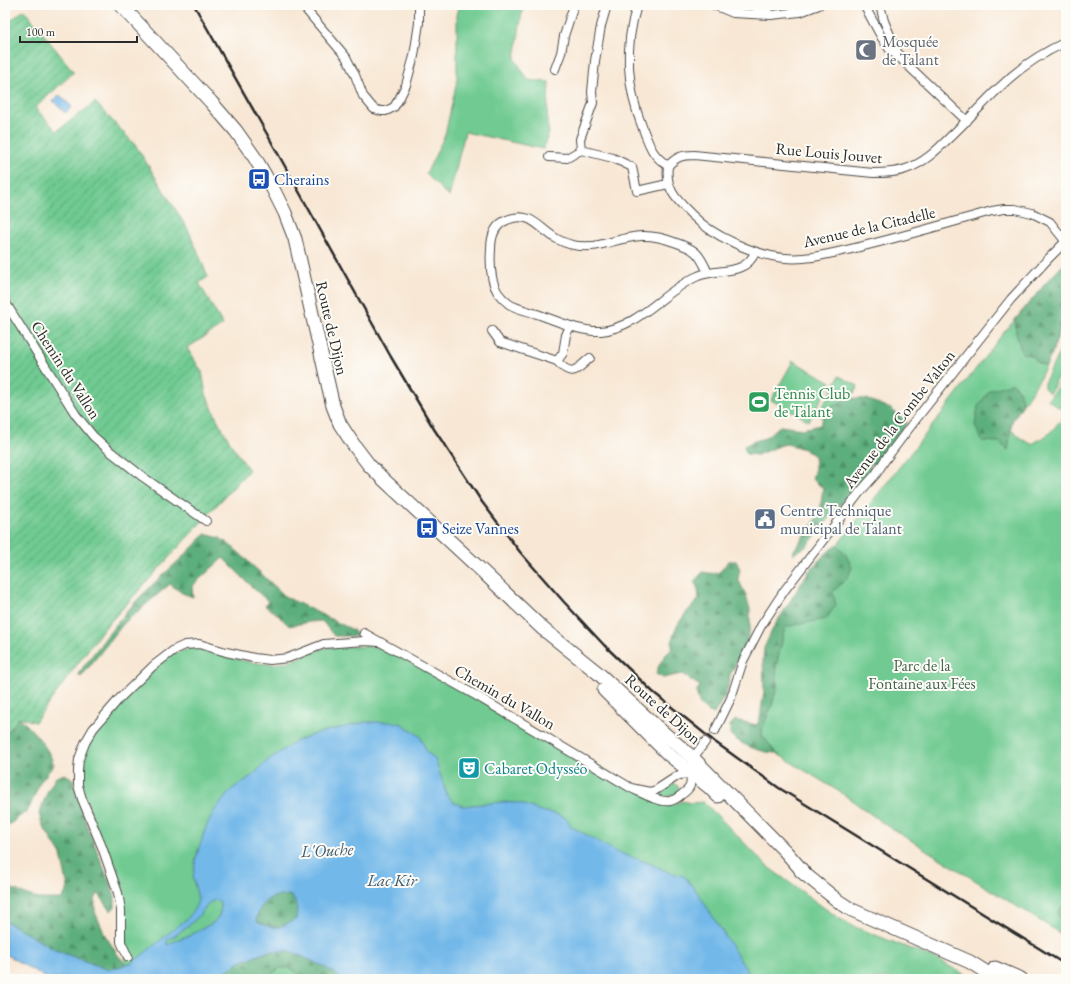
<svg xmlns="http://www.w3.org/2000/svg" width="1071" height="984" font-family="'EB Garamond',serif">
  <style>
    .green { fill: #6fca91; stroke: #4d7a5e }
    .forest { fill: url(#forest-firs); stroke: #436c53 }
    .garden { fill: url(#garden-furrows); stroke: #4d7a5e }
    .water { fill: #72b8e9; stroke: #4e728a; fill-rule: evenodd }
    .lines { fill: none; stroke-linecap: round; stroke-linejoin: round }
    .minor-tunnel { stroke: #cfc1b2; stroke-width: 8; stroke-dasharray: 8 4; stroke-linecap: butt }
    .minor-casing { stroke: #4a4744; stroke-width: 10 }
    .primary-casing { stroke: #4a4744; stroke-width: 15 }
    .minor { stroke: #fff; stroke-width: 8 }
    .primary { stroke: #fff; stroke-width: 13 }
    .rail { stroke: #2b2b2b; stroke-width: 2.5 }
    .labels { text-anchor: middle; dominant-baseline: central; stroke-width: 4; stroke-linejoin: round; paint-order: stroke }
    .worship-label { font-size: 16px; fill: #5b616d; stroke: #fdfcf7; text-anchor: start }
    .street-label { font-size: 16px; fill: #2b2b2b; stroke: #fdfcf7 }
    .transit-label { font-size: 16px; fill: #164399; stroke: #fdfcf7; text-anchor: start }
    .leisure-label { font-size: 16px; fill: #27864d; stroke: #fdfcf7; text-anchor: start }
    .service-label { font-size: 16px; fill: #4e5e75; stroke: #fdfcf7; text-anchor: start }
    .park-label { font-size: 16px; fill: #43634f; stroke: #fdfcf7 }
    .culture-label { font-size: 16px; fill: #0d838f; stroke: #fdfcf7; text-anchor: start }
    .water-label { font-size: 17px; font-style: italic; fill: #445c6e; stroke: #fdfcf7 }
  </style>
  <defs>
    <pattern id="forest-firs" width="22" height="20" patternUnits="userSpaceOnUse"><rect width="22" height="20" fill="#5bae7b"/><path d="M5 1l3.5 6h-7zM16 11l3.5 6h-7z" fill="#4b8e65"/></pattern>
    <pattern id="garden-furrows" width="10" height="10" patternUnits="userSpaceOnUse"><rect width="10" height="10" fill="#6fca91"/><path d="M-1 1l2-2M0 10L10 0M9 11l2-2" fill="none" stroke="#5ba477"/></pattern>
  </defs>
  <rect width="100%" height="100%" fill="#fdfcf7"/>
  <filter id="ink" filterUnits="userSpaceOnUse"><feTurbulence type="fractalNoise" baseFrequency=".025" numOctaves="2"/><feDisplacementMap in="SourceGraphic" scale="8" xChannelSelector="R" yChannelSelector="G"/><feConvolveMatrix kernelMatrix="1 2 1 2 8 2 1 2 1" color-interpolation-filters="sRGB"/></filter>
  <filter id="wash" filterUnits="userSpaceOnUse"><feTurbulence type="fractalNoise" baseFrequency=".012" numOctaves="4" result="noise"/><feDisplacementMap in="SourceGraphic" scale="16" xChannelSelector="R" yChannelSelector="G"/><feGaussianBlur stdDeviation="0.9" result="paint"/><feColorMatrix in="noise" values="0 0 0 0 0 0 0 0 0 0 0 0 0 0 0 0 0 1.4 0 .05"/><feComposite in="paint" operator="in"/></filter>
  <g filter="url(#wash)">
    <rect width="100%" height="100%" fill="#f8e7d4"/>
    <g class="green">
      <polygon points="460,5 523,5 515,59 528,80 549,82 547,122 549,133 543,149 465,132 449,197 426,174 445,135 457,81 457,14"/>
      <polygon points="1066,262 1066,320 1059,332 1052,353 1039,380 1012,421 1011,430 1023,440 1032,444 1049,434 1066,414 1066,937 883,823 843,794 776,753 762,735 762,728 771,708 777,687 776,667 785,627 811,578 932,426 1001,336 1052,276"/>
      <polygon points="1062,347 1063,347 1066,350 1066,366 1056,380 1053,388 1049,393 1044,388 1044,383"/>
      <polygon points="793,361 831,382 809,421 771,400"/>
      <polygon points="1066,374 1066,410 1065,412 1048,400"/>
      <polygon points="839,376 858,386 836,425 818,415"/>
      <path d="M 365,646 L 388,648 L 669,806 L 682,801 L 691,803 L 704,802 L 768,867 L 837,917 L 853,926 L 936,959 L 973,979 L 133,979 L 126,964 L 123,904 L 83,791 L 80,780 L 83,756 L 96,729 L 140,681 L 172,654 L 191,648 L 198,648 C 222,655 247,664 273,664 C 292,663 307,653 325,648 C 338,645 351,648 365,646 Z"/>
      <path d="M 675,783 L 682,790 C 674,795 669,797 660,797 L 663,791 Z"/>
    </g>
    <g class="forest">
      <polygon points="1066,262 1066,320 1059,332 1052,353 1046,366 1038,363 1033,356 1022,353 1016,333 1015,320 1052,276"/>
      <polygon points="1013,383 1020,393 1023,404 1012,421 1008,450 999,442 982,441 975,426 978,406 990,390"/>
      <polygon points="851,398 867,399 891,409 907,422 894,443 879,461 870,465 869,473 863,477 807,546 793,554 794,550 821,512 821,503 823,488 812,479 815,468 814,456 804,449 787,444 782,445 757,455 746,454 744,446 752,442 765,438 780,426 803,429 820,425 826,411 833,406"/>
      <path d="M 205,534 L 220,538 L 235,549 L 286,597 L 353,630 L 358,636 L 334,636 L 322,621 L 310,622 L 289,626 L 276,613 L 265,606 L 268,601 L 253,588 L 223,558 L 192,586 L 193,597 L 182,593 L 170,584 L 124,623 L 81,677 L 78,674 C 97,649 116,623 137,600 C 159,577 184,558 205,534 Z"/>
      <path d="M 837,544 L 846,555 L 852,568 L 848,577 L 833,592 L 836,605 L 826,619 L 785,627 L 776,667 L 777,687 L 771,708 L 762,728 L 762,735 L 776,753 C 765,753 746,747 737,740 C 734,739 732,736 730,734 L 730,725 L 735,720 L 757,725 L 760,717 L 764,691 L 763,660 L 764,648 L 773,628 L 809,571 L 823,556 Z"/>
      <path d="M 728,561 L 736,561 L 740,569 L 738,579 L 746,595 L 750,609 L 750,628 L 746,645 L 730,675 L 728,686 L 726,694 L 714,714 C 700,708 700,706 696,692 L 700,686 L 682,674 L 663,678 L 656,674 C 659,664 663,656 672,649 C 671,627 685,614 699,599 L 698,589 L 694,581 L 703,572 C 718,575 719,574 728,561 Z"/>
      <path d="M 19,717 C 33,731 48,746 54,765 L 40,782 L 29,809 L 5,828 L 5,736 Z"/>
      <polygon points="65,774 73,779 86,823 115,896 115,907 111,911 98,893 95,900 95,912 105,935 118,955 126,964 118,968 106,969 55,950 5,921 5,886 38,899 62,899 68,888 61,855 43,826 39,814 48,790 56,777"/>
      <path d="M 290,895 C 297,902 298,909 296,919 C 279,928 275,931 257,921 C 256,916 258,913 260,909 C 267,895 277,896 290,895 Z"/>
      <polygon points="1066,901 1066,928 1057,914"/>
      <polygon points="271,951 290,951 325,967 342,979 307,979 290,968 280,968 266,979 212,979 242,961"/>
    </g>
    <polygon class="garden" points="24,10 74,72 35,108 57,131 95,102 136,146 189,231 208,277 199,283 223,325 187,348 202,372 206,394 217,419 233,447 249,470 101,632 35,722 19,717 5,736 5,25"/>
    <g class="water">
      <polygon points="60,95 72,107 65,113 53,101"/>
      <path d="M 366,722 L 394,722 L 402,724 L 420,736 L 427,752 L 435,759 L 447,795 L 452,801 L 462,806 L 503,802 L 519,803 L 541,811 L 556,814 L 566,818 L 572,827 L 617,852 L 649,863 L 668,872 L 684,876 L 698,893 L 752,979 L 342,979 L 325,967 L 290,951 L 270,951 L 242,961 L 212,979 L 48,979 L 5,954 L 5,921 L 55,950 L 106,969 L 118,968 L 126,964 L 132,963 L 188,918 L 196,906 L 198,899 L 193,878 L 196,857 L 206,827 L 214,811 L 232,789 L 252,776 L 268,760 L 296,741 L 314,734 ZM 290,895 C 297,902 298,909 296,919 C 279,928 275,931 257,921 C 256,916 258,913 260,909 C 267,895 277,896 290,895 ZM 216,900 L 220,902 L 221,907 L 219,916 L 214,922 L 189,936 L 181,938 L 167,945 L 167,940 L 176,935 L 196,919 L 210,902 Z"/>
    </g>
  </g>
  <g filter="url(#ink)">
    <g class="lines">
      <polyline class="minor-tunnel" points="705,742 715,731"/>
      <g class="minor-casing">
        <g id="minor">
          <polyline points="302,5 346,57 355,75 363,96 374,109 381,111 386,111 394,107 399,99 406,85 414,56 419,23 419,5"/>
          <polyline points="607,5 601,26 595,61 592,92 593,103 580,139 581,150 613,158 632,167 637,191 668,184"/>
          <path d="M 637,5 C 624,47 627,89 643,129 C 650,147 652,155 668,166"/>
          <polyline points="714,5 733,13 771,15 800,12 819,5"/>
          <polyline points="864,5 882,38 890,50 900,58 967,121"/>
          <polyline points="880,5 884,21 899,56"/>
          <polyline points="755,13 774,5"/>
          <polyline points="555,69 561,53 564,36 574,5"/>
          <polyline points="549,157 567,158 581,150"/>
          <path d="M 668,166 C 665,190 677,200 692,215 C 712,236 757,256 785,258 C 807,260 829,254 851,249 C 898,238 945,224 992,211 L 1004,209 L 1015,209 L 1032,213 L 1050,222 L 1066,242"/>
          <path d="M 668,166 C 676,157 682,155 694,155 L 873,173 C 884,173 895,173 906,169 C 924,163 937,150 950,137 C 967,121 983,103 1000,87 C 1019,68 1042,53 1066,42"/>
          <path d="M 708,273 C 699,252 695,249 674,242 C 647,232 634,236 607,243 C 590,248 573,248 557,239 C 539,229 531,210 507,220 C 494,225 491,237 491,249 C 490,263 490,281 498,293 C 501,297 505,301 509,304 C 517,309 528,311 537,314 C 558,321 580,332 601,331 C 640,327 663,291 698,276 C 718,268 746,276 755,252"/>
          <polyline points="5,302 76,415 93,436 111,452 143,477 206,521"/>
          <path d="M 570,326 L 566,335 L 563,353 L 557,361 C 572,378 576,370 590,358"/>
          <polyline points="492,331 500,342 557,361"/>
          <path d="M 364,633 L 477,696 L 631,788 C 642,793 659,803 670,801 C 674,800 678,798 681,795 C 691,788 691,786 691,774 L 679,775 L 656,790 L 650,792 L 640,790 L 631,788"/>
          <polyline points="715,731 731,698 743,661 761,626 784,591 860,492 876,474 885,460 913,423 1011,299 1048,259 1066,241"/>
          <polyline points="693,758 705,742"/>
          <polyline points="128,957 121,942 121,910 118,893 102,847 82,799 78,785 78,770 79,759 85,743 93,729 119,699 153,666 174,650 185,645 199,644 226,652 254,658 270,660 288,658 324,644 364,641 380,642"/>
        </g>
      </g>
      <g class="primary-casing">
        <g id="primary">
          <polyline points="121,5 211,102 236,131 255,158 273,189 285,213 295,239 333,406 340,424 353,444 369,465 383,479 480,569 543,629 598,673 660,730 679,746 693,758 785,851 806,875"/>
          <polyline points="604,690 668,754 709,787 718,796"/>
          <polyline points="801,871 838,901 852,910 970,962 986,972 1003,979"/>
          <polyline points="995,968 1021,979"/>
        </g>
      </g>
      <use href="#minor" class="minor"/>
      <use href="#primary" class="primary"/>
      <polyline class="rail" points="194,5 267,134 391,357 434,429 482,502 520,552 564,602 604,645 653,692 715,742 779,788 1066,965"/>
    </g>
  </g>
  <defs>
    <g id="mosque-square" transform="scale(1.15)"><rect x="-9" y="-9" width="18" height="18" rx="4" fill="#6b7280" stroke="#fdfcf7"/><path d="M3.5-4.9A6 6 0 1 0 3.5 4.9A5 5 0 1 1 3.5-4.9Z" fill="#fff"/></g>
    <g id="bus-square" transform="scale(1.15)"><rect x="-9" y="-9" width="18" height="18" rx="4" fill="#1a4fb4" stroke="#fdfcf7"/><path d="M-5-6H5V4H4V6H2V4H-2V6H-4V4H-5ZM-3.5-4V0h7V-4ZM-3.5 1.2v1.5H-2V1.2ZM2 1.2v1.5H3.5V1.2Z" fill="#fff"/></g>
    <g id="stadium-square" transform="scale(1.15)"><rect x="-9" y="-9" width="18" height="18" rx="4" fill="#2e9e5b" stroke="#fdfcf7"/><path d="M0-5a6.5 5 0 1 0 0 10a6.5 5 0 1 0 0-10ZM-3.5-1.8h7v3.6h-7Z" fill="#fff"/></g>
    <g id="civic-square" transform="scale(1.15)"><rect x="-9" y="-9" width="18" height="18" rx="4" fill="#5c6f8a" stroke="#fdfcf7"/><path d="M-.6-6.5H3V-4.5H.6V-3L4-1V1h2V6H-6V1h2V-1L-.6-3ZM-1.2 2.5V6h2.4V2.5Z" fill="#fff"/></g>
    <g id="theatre-square" transform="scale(1.15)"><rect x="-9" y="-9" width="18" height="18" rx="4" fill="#0f9aa8" stroke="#fdfcf7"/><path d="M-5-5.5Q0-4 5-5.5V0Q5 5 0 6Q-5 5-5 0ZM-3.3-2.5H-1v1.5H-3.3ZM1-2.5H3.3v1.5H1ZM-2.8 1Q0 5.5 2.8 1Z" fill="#fff"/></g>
  </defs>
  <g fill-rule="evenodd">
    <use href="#mosque-square" x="866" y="50"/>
    <use href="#bus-square" x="259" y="179"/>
    <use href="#stadium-square" x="759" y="402"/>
    <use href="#civic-square" x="765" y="519"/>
    <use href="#bus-square" x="427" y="528"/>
    <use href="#theatre-square" x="469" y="768"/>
  </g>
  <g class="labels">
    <g class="worship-label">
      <text x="882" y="41">Mosquée<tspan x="882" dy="18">de Talant</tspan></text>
    </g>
    <g class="street-label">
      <text transform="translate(829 153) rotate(5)">Rue Louis Jouvet</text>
      <text transform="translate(869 227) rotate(-13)">Avenue de la Citadelle</text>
      <text transform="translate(332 328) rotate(77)">Route de Dijon</text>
      <text transform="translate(66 370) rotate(57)">Chemin du Vallon</text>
      <text transform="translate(899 419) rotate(-52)">Avenue de la Combe Valton</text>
      <text transform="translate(505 697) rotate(30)">Chemin du Vallon</text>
      <text transform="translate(663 709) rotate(42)">Route de Dijon</text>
    </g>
    <g class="transit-label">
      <text x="274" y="179">Cherains</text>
      <text x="442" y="528">Seize Vannes</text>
    </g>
    <g class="leisure-label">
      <text x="774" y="393">Tennis Club<tspan x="774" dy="18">de Talant</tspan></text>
    </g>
    <g class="service-label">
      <text x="780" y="510">Centre Technique<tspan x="780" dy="18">municipal de Talant</tspan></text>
    </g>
    <g class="park-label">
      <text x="922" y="665">Parc de la<tspan x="922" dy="18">Fontaine aux Fées</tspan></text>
    </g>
    <g class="culture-label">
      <text x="484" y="768">Cabaret Odysséo</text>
    </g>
    <g class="water-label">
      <text transform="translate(327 850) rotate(-3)">L'Ouche</text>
      <text x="392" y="880">Lac Kir</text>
    </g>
  </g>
  <rect width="1071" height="984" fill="none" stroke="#fdfcf7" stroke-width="20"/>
  <path d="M20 36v6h117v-6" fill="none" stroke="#2b2b2b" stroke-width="2"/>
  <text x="26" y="36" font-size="12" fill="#2b2b2b" stroke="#fdfcf7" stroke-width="3" paint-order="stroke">100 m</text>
</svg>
